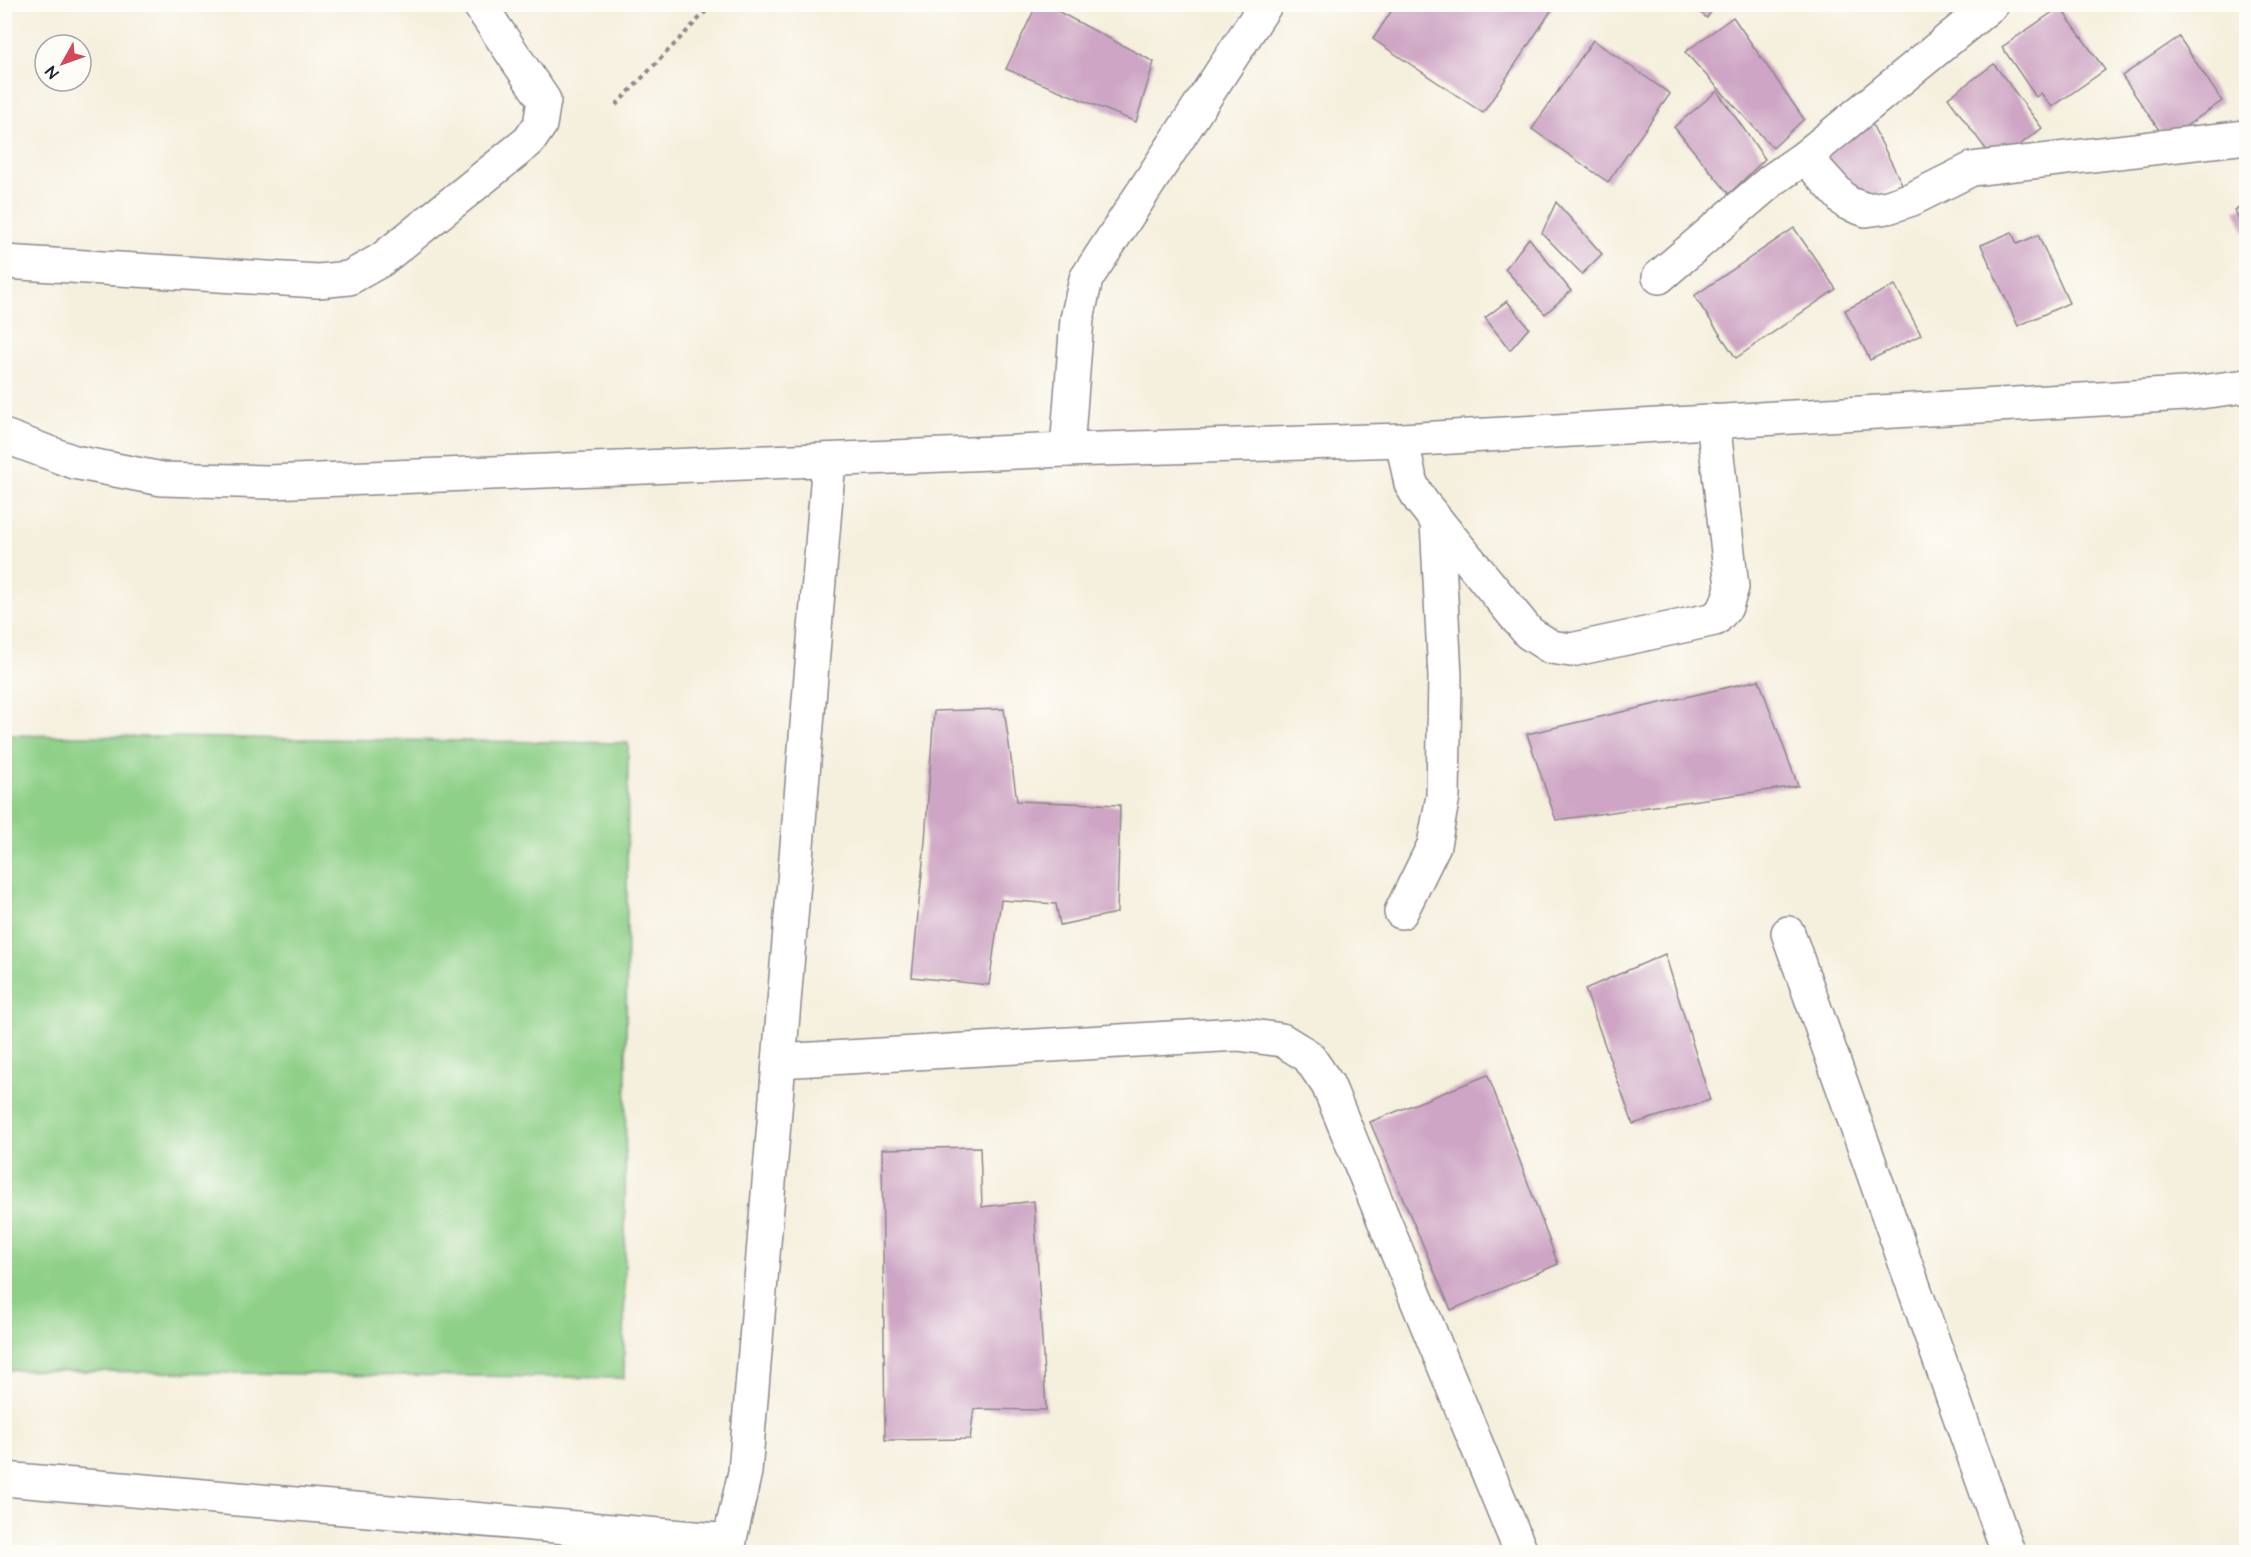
<svg xmlns="http://www.w3.org/2000/svg" width="2251" height="1557" font-family="'Architects Daughter',sans-serif">
  <style>
    .green { fill: #8fd088; stroke: #587962; stroke-width: 1.5 }
    .building { fill: #cea5c4 }
    .lines { fill: none; stroke-linecap: round; stroke-linejoin: round }
    .minor-casing { stroke: #8c888c; stroke-width: 36 }
    .path { stroke: #8c888c; stroke-width: 4; stroke-dasharray: 4.5 4.5; stroke-linecap: butt }
    .minor { stroke: #fff; stroke-width: 33 }
  </style>
  <rect width="100%" height="100%" fill="#fdfcf7"/>
  <filter id="ink" filterUnits="userSpaceOnUse"><feTurbulence type="fractalNoise" baseFrequency=".0167" numOctaves="2"/><feDisplacementMap in="SourceGraphic" scale="12" xChannelSelector="R" yChannelSelector="G"/><feConvolveMatrix kernelMatrix="1 2 1 2 8 2 1 2 1" color-interpolation-filters="sRGB"/></filter>
  <filter id="wash" filterUnits="userSpaceOnUse"><feTurbulence type="fractalNoise" baseFrequency=".008" numOctaves="4" result="noise"/><feDisplacementMap in="SourceGraphic" scale="24" xChannelSelector="R" yChannelSelector="G"/><feGaussianBlur stdDeviation="1.35" result="paint"/><feColorMatrix in="noise" values="0 0 0 0 0 0 0 0 0 0 0 0 0 0 0 0 0 1.4 0 .05"/><feComposite in="paint" operator="in"/></filter>
  <g filter="url(#wash)">
    <rect width="100%" height="100%" fill="#f5efdd"/>
    <polygon class="green" points="5,735 628,743 624,1378 5,1370"/>
    <g id="blocks">
      <g class="building">
        <polygon points="1037,4 1044,4 1154,62 1136,122 1006,69"/>
        <polygon points="1396,4 1549,4 1553,8 1483,113 1373,39"/>
        <polygon points="1688,4 1716,4 1707,18"/>
        <polygon points="2060,7 2105,70 2052,107 2041,93 2036,97 2002,47"/>
        <polygon points="1733,17 1804,119 1773,148 1685,52"/>
        <polygon points="2179,37 2222,101 2166,140 2122,76"/>
        <polygon points="1593,40 1670,94 1608,182 1532,129"/>
        <polygon points="1994,64 2042,128 1996,163 1948,98"/>
        <polygon points="1717,91 1765,159 1729,194 1674,127"/>
        <polygon points="1871,122 1902,184 1871,198 1820,160"/>
        <polygon points="1556,202 1602,254 1582,274 1542,233"/>
        <polygon points="2246,205 2246,235 2235,210"/>
        <polygon points="1794,228 1836,289 1736,358 1694,296"/>
        <polygon points="2012,232 2017,244 2038,235 2069,303 2018,326 1981,245"/>
        <polygon points="1529,238 1571,291 1545,314 1505,269"/>
        <polygon points="1895,285 1921,335 1870,360 1845,310"/>
        <polygon points="1507,301 1529,328 1510,350 1485,318"/>
        <polygon points="1759,680 1798,786 1556,820 1527,734"/>
        <polygon points="1004,709 1017,801 1120,805 1117,913 1060,925 1056,904 1001,900 989,985 912,977 925,841 934,711"/>
        <polygon points="1665,954 1710,1100 1633,1124 1585,989"/>
        <polygon points="1488,1075 1558,1264 1451,1310 1370,1122"/>
        <polygon points="980,1147 982,1207 1034,1201 1046,1410 974,1409 970,1439 885,1440 882,1149"/>
      </g>
    </g>
  </g>
  <g filter="url(#ink)">
    <use href="#blocks" fill-opacity="0" stroke="#8c888c" stroke-width="1.5"/>
    <g class="lines">
      <g class="minor-casing">
        <g id="minor">
          <polyline points="1805,157 1847,203 1866,210 1888,207 1912,199 1972,169 2246,137"/>
          <polyline points="4,262 318,281 349,278 381,260 529,141 540,125 544,100 479,4"/>
          <polyline points="1659,277 1772,180 1805,157 1992,4"/>
          <polyline points="4,436 74,462 162,479 269,482 1067,450 1402,440 2185,394 2246,386"/>
          <polyline points="1402,440 1411,484 1421,501 1437,521 1529,633 1551,647 1571,650 1715,619 1726,607 1732,587 1713,421"/>
          <polyline points="1067,450 1077,319 1086,279 1266,4"/>
          <polyline points="1401,912 1434,845 1443,796 1445,676 1437,521"/>
          <polyline points="1788,933 2008,1552"/>
          <polyline points="779,1061 1238,1034 1282,1040 1308,1056 1328,1085 1521,1552"/>
          <polyline points="4,1479 730,1541"/>
          <polyline points="727,1552 745,1472 829,460"/>
        </g>
      </g>
      <polyline class="path" points="616,105 713,4"/>
      <use href="#minor" class="minor"/>
    </g>
  </g>
  <rect width="2251" height="1557" fill="none" stroke="#fdfcf7" stroke-width="24"/>
  <g transform="translate(63 63) rotate(230)"><circle r="28" fill="#fdfcf7" stroke="#a5a5ac" stroke-width="1.5"/>
  <path d="M0-4.5L10 22L0 15L-10 22Z" fill="#d1495b"/>
  <text y="-9" font-size="16" font-weight="bold" text-anchor="middle" fill="#22223b">N</text>
  </g>
</svg>
